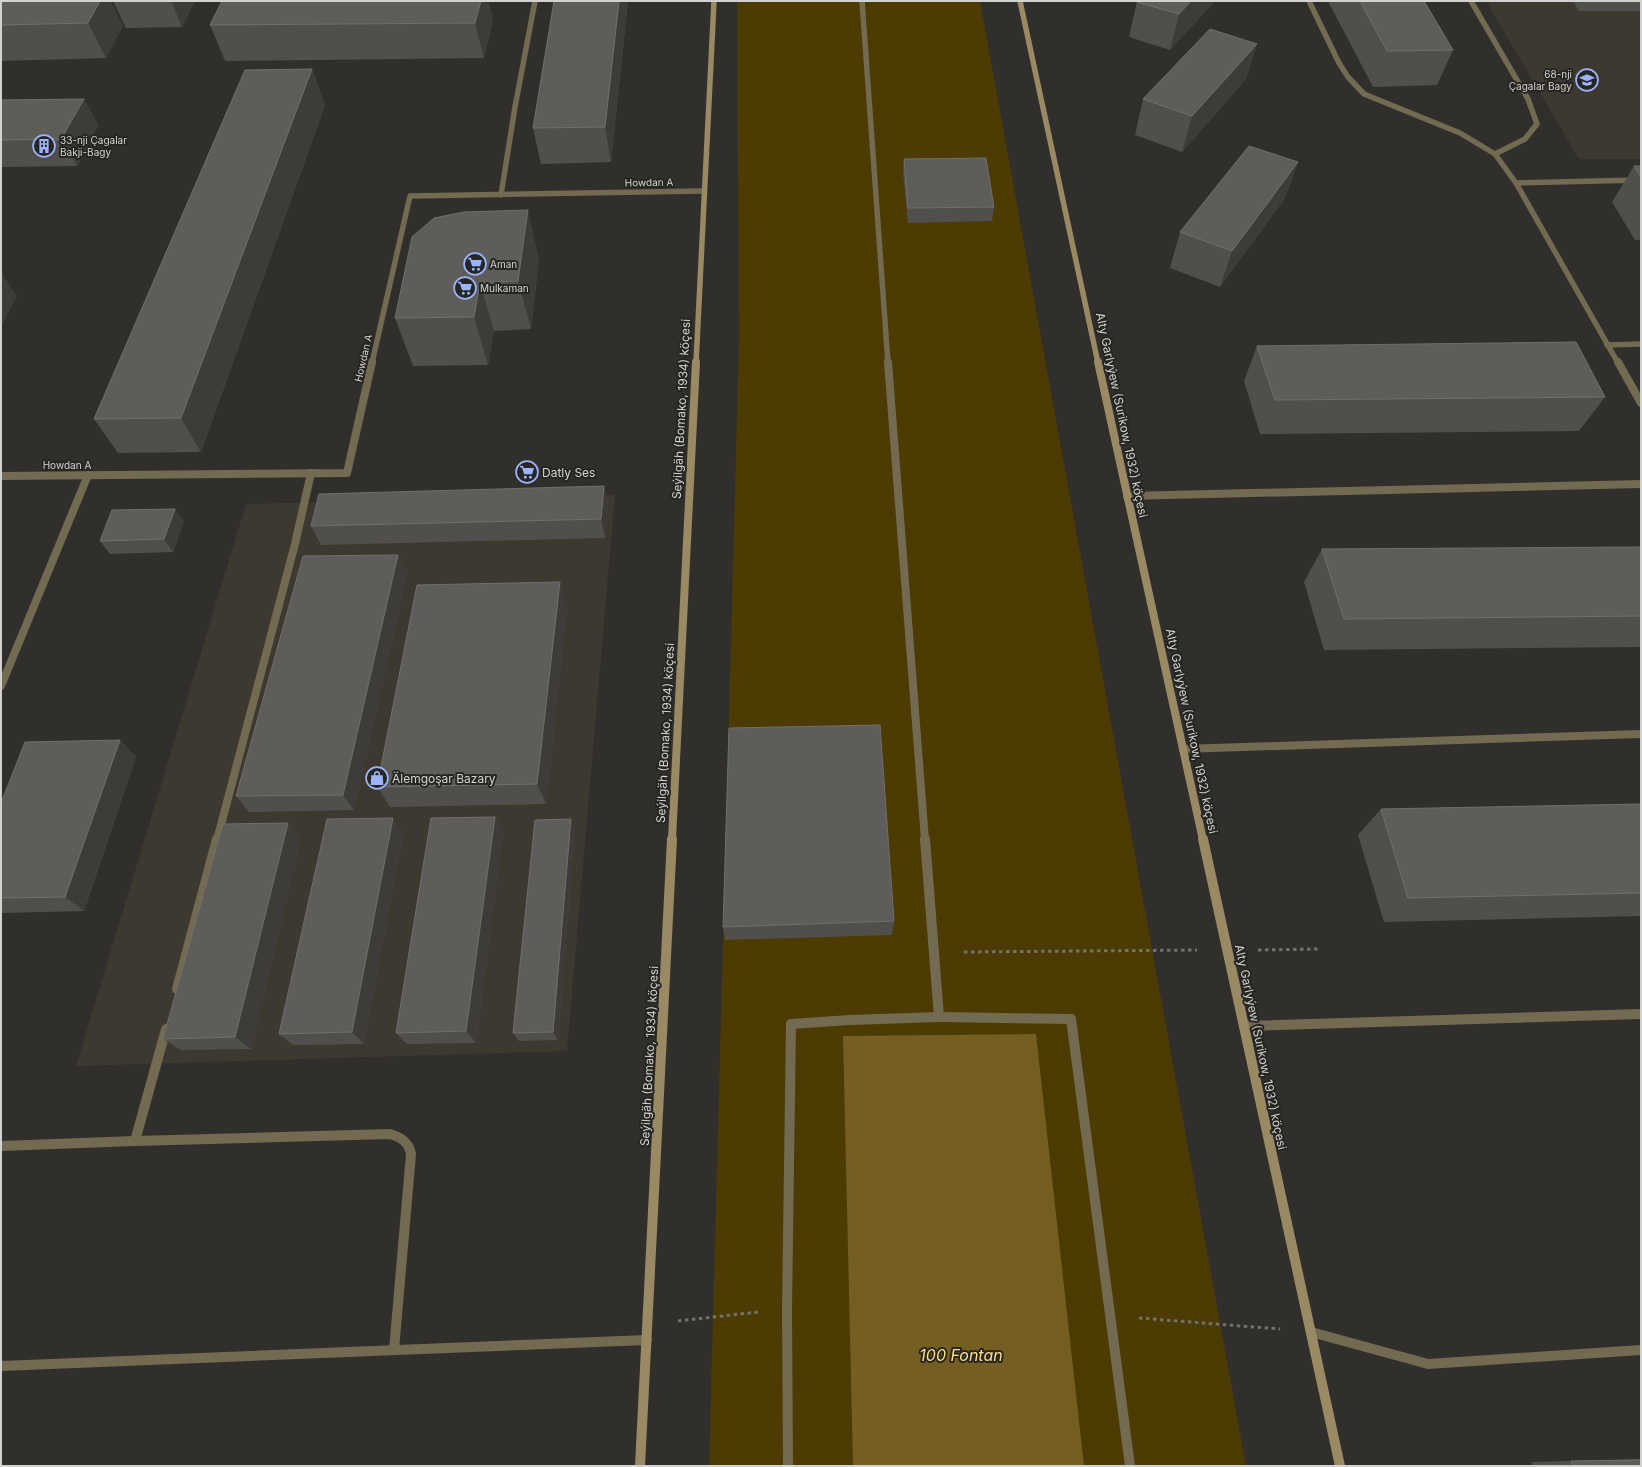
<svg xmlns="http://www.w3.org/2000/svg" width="1642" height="1467" font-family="Inter,sans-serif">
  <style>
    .built { fill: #3d3931 }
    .green { fill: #4c3b02 }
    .water { fill: #745e21 }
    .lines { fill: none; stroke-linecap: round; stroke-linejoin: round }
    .path { stroke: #72716e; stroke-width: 3; stroke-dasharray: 3.5 3.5; stroke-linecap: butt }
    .lane-far2 { stroke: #736a52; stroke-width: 5.5 }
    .lane-far1 { stroke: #736a52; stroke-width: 8 }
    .lane { stroke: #736a52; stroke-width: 10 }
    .street-far2 { stroke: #736a52; stroke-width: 5.5 }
    .street-far1 { stroke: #736a52; stroke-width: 8 }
    .street { stroke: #736a52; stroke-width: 10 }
    .secondary-far2 { stroke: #998a63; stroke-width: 5.5 }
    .secondary-far1 { stroke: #998a63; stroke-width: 8 }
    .secondary { stroke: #998a63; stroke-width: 10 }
    .wall { fill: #504f4c }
    .shaded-wall { fill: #3d3c39 }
    .building { fill: #5e5d5a; stroke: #706f6d }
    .labels { text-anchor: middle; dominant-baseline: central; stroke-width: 4; stroke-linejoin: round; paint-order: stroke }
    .far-poi-label { font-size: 10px; fill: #d3d2d0; stroke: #272623; text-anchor: start }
    .far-street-label { font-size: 10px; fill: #d3d2d0; stroke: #272623 }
    .street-label { font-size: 12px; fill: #d3d2d0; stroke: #272623 }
    .poi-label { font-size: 12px; fill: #d3d2d0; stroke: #272623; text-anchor: start }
    .near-water-label { font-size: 16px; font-style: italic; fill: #ffde86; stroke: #272623 }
  </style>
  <rect width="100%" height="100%" fill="#302f2c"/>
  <g class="built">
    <polygon points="1486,1 1641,1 1641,159 1579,159"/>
    <polygon points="615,495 567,1051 76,1066 246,504"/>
  </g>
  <polygon class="green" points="737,1 980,1 1246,1466 709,1466 739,339"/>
  <polygon class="water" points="1036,1034 1084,1466 853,1466 843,1036"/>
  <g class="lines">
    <g class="path">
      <polyline points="1258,950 1318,949"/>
      <polyline points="964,952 1197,950"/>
      <polyline points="1139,1318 1280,1329"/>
      <polyline points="678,1321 758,1312"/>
    </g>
    <g class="lane-far2">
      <polyline points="1516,183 1641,180"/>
      <polyline points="501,195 515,107 535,1"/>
      <polyline points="1607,345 1641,344"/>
      <polyline points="372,363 410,196 703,191"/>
    </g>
    <g class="lane-far1">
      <polyline points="1,476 347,473 372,362"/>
      <polyline points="1127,496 1641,484"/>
      <polyline points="1,686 88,475"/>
      <polyline points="217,840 295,544 311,473"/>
    </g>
    <g class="lane">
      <polyline points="177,989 217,839"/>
      <path d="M 166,1029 L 135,1141 L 390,1134 C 401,1137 409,1142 411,1154 L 394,1350"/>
      <polyline points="1,1146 135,1141"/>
      <polyline points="1311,1332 1428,1364 1641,1350"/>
    </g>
    <g class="street-far2">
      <polyline points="862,1 888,363"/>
      <polyline points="1309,1 1339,63 1348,77 1364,94 1460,133 1495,154 1516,183 1618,363"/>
      <polyline points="1471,1 1528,99 1537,124 1525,139 1495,154"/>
    </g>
    <g class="street-far1">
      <polyline points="888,362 925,840"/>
      <polyline points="1618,362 1641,403"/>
      <polyline points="1183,749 1641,734"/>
    </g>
    <g class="street">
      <polyline points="939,1017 1071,1019 1130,1466"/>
      <polyline points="1244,1026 1641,1014"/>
      <polyline points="1,1366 647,1340"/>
      <polyline points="788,1466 787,1309 791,1024 850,1020 939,1017 925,839"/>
    </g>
    <g class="secondary-far2">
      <polyline points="1020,1 1098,363"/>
      <polyline points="696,363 714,1"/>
    </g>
    <g class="secondary-far1">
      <polyline points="1098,362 1203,840"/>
      <polyline points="672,840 696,362"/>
    </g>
    <g class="secondary">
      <polyline points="1203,839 1340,1466"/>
      <polyline points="640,1466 672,839"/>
    </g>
  </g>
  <g class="wall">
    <polygon points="1,1 123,26 106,58 1,61"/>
    <polygon points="113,1 195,1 182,27 126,28"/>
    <polygon points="222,1 488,1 493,21 484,58 225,61 210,25"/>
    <polygon points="628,1 611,162 541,164 533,128"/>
    <polygon points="1137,1 1215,1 1170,50 1129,37"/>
    <polygon points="1328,1 1424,1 1453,50 1437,85 1373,87"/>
    <polygon points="1573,1 1641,1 1641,11 1579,11"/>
    <polygon points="1257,44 1246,79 1182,152 1135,135 1143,99"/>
    <polygon points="312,69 325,105 201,452 118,453 94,419"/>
    <polygon points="84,99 98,125 77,166 1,167 1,100"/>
    <polygon points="904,159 994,207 992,221 908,223 903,173"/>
    <polygon points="1298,162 1285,198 1220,287 1170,268 1180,232"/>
    <polygon points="1634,166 1641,166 1641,240 1635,240 1612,202"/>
    <polygon points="539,259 531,329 494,331 488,365 413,366 395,318"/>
    <polygon points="1257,346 1605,397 1579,431 1260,434 1244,381"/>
    <polygon points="604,486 608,506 605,538 321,545 311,526"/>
    <polygon points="175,509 184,522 173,552 110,554 100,541"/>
    <polygon points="1641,547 1641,647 1324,650 1304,582 1322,549"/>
    <polygon points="398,555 407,574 354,810 249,812 236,796"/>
    <polygon points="567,605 546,804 390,807 377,787"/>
    <polygon points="120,740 136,757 84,911 1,913 1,803"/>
    <polygon points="1641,804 1641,916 1384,922 1358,835 1381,809"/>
    <polygon points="495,817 503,832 476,1043 407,1044 396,1033"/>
    <polygon points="288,823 301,838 251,1049 181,1050 163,1039"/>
    <polygon points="575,829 558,1040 519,1041 513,1033"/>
    <polygon points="403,833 364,1044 293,1045 279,1034"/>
    <polygon points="894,921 892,935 725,940 723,927"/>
    <polygon points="1641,1459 1641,1466 1533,1466 1531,1462"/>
  </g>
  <g class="shaded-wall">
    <polygon points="100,1 111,1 123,26 106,58 88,23"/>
    <polygon points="171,1 195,1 182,27"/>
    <polygon points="481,1 488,1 493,21 484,58 475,23"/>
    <polygon points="619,1 628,1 611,162 605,127"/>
    <polygon points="1191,1 1215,1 1170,50 1179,14"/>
    <polygon points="1257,44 1246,79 1182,152 1192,116"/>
    <polygon points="312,69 325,105 201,452 181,418"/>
    <polygon points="84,99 98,125 77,166 61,139"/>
    <polygon points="1298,162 1285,198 1220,287 1232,251"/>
    <polygon points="528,210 539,259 531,329 518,281"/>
    <polygon points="1,272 17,296 1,327"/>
    <polygon points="480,283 494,331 488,365 474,317"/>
    <polygon points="604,486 608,506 605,538 601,519"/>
    <polygon points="175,509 184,522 173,552 164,539"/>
    <polygon points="398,555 407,574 354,810 343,795"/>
    <polygon points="560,582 567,605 546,804 537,784"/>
    <polygon points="120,740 136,757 84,911 65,897"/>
    <polygon points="495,817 503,832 476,1043 466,1031"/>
    <polygon points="393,818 403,833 364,1044 352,1032"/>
    <polygon points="571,819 575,829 558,1040 553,1032"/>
    <polygon points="288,823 301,838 251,1049 235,1037"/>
  </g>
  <g class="building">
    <polygon points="1,1 100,1 88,23 1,25"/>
    <polygon points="222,1 481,1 475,23 210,25"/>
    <polygon points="554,1 619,1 605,127 533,128"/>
    <polygon points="1137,1 1191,1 1179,14 1137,2"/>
    <polygon points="1360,1 1424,1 1453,50 1387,51"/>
    <polygon points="1210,29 1257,44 1192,116 1143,99"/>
    <polygon points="312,69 181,418 94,419 245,70"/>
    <polygon points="84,99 61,139 1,140 1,100"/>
    <polygon points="1249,146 1298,162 1232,251 1180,232"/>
    <polygon points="986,158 994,207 908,208 904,159"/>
    <polygon points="1634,166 1641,166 1641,177"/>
    <polygon points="528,210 518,281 480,283 474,317 395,318 412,237 434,218 464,212"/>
    <polygon points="1576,342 1605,397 1275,400 1257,346"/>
    <polygon points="604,486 601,519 311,526 319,494"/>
    <polygon points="175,509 164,539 100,541 112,510"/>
    <polygon points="1641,547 1641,616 1344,619 1322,549"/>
    <polygon points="398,555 343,795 236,796 303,556"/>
    <polygon points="560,582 537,784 377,787 417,585"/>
    <polygon points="880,725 894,921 723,927 729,728"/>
    <polygon points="120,740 65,897 1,898 1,803 25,742"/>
    <polygon points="1641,804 1641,893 1408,898 1381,809"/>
    <polygon points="495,817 466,1031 396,1033 431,818"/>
    <polygon points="393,818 352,1032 279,1034 327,819"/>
    <polygon points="571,819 553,1032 513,1033 535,820"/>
    <polygon points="288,823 235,1037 163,1039 223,824"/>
    <polygon points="1641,1460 1641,1466 1573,1466 1571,1461"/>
  </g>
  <defs>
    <g id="school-ring" transform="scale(1.15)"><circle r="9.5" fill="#272623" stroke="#9cb4fd" stroke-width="1.5"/><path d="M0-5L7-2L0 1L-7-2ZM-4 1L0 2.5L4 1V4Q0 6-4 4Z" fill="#9cb4fd"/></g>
    <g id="building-ring" transform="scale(1.15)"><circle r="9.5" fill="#272623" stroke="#9cb4fd" stroke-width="1.5"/><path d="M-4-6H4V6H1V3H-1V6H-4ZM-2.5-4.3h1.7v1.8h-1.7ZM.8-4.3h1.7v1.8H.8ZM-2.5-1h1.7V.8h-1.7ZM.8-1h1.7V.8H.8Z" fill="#9cb4fd"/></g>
    <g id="supermarket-ring" transform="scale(1.15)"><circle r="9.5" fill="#272623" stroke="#9cb4fd" stroke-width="1.5"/><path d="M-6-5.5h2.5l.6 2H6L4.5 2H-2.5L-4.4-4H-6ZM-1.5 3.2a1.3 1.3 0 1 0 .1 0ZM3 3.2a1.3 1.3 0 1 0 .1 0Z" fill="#9cb4fd"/></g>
    <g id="shop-ring" transform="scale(1.15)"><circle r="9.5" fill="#272623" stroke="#9cb4fd" stroke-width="1.5"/><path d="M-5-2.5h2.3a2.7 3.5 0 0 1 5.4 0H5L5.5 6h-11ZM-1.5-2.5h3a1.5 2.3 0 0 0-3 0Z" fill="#9cb4fd"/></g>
  </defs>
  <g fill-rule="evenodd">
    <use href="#school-ring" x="1587" y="80"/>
    <use href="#building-ring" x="44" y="146"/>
    <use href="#supermarket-ring" x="475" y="264"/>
    <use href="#supermarket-ring" x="465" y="288"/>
    <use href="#supermarket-ring" x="527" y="472"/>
    <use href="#shop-ring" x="377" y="778"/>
  </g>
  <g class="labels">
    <g class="far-poi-label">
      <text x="1572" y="74" text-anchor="end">68-nji<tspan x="1572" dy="12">Çagalar Bagy</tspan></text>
      <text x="60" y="140">33-nji Çagalar<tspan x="60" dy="12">Bakji-Bagy</tspan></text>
      <text x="490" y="264">Aman</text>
      <text x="480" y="288">Mulkaman</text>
    </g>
    <g class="far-street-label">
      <text transform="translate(649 182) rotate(-1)">Howdan A</text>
      <text transform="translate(363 358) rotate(-77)">Howdan A</text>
      <text x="67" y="465">Howdan A</text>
    </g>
    <g class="street-label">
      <text transform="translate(681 409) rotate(-87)">Seýilgäh (Bomako, 1934) köçesi</text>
      <text transform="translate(1122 415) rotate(78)">Alty Garlyýew (Surikow, 1932) köçesi</text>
      <text transform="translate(1192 731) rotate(78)">Alty Garlyýew (Surikow, 1932) köçesi</text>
      <text transform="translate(665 733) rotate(-87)">Seýilgäh (Bomako, 1934) köçesi</text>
      <text transform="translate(1261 1047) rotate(78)">Alty Garlyýew (Surikow, 1932) köçesi</text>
      <text transform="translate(649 1056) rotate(-87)">Seýilgäh (Bomako, 1934) köçesi</text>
    </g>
    <g class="poi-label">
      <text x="542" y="472">Datly Ses</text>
      <text x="392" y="778">Älemgoşar Bazary</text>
    </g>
    <g class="near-water-label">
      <text x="961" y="1355">100 Fontan</text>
    </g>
  </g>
  <rect width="1642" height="1467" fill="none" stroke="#d3d2d0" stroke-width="4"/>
</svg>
